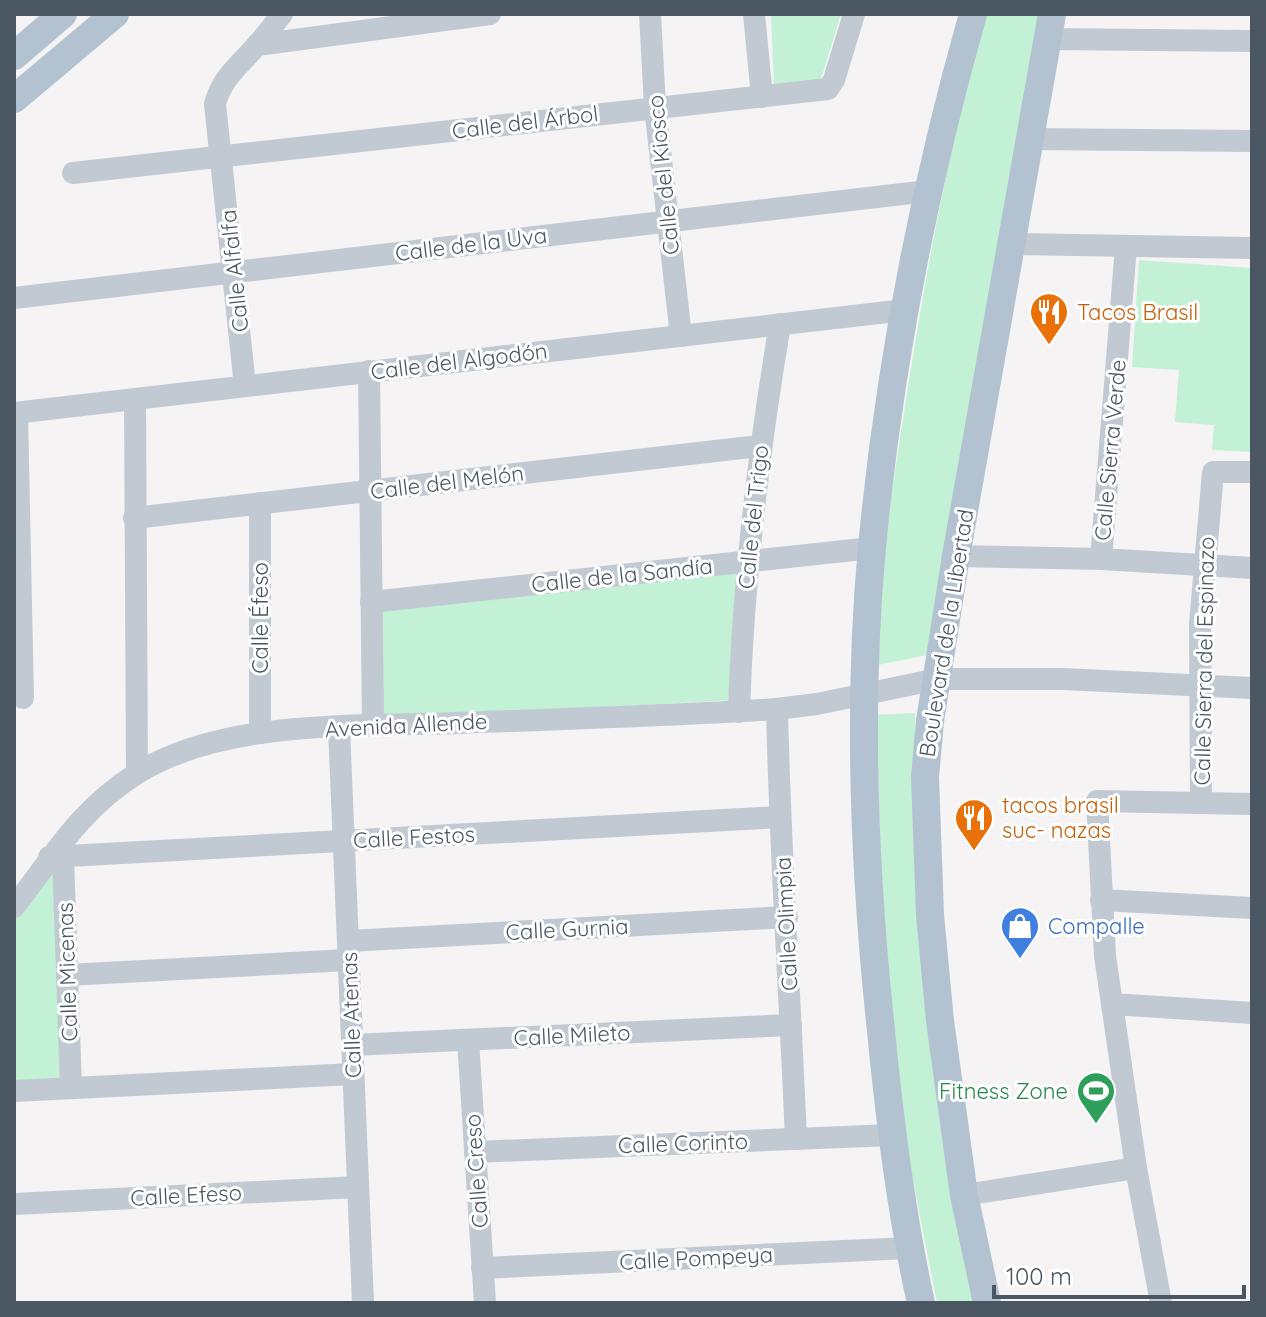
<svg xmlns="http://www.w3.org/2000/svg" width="1266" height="1317" font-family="Quicksand,sans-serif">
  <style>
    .green { fill: #c3f1d5 }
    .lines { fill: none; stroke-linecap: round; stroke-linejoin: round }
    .minor { stroke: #c1cad2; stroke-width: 22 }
    .major { stroke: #b3c2d1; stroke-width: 28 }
    .labels { text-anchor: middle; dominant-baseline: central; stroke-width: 6; stroke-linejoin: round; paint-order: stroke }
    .street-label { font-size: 22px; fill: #4a5661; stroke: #fff }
    .food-label { font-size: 22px; fill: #c56008; stroke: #fff; text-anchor: start }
    .shop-label { font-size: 22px; fill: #366cbe; stroke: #fff; text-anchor: start }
    .leisure-label { font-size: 22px; fill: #27864d; stroke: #fff; text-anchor: end }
  </style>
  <rect width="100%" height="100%" fill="#f5f3f3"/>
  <g class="green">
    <polygon points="771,14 841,14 821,79 774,86"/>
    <path d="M 987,14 L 1046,14 L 932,654 L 878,665 C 878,574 893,483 907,394 C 927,266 950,138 987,14 Z"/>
    <polygon points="1139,260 1252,268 1252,452 1212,450 1214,425 1175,422 1179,370 1132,367"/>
    <polygon points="741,568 733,700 379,720 375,610"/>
    <polygon points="915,713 916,853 975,1303 937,1303 911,1170 887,984 874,715"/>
    <polygon points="53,866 74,1091 14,1096 14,919"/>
  </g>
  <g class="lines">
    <g class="minor">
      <polyline points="650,14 655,107 681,336"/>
      <polyline points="754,14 762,97"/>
      <polyline points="1047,39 1252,41"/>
      <polyline points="257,45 490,14"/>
      <polyline points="1030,139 1252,141"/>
      <polyline points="73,173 828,89 834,80 854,14"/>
      <polyline points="1011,244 1252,248"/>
      <polyline points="14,298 928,191"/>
      <polyline points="369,371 373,726"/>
      <path d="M 245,386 L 215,104 C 222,77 240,65 257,45 C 266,36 274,24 282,14"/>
      <polyline points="135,400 137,773"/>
      <polyline points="14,413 905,310"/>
      <polyline points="17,413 23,698"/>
      <polyline points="134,518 759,446"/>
      <polyline points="956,556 1101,559 1252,568"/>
      <polyline points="1101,559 1126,246"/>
      <polyline points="371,602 872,548"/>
      <path d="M 777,709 C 780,852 790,995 796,1139"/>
      <path d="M 739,712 C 743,579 758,455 780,324"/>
      <polyline points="339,728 363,1303"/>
      <polyline points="260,733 260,503"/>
      <polyline points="1201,802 1200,624 1213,472 1252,472"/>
      <polyline points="49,857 780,817"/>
      <polyline points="63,857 71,1088"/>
      <polyline points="1101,900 1252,908"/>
      <path d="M 14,907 C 54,856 78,811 136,774 C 223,719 355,727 456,723 C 563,719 670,716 777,709 L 817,704 L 938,679 L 1063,679 L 1252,688"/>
      <polyline points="348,941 787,917"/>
      <polyline points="67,975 348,960"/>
      <polyline points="1112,1004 1252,1013"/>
      <polyline points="468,1040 485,1303"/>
      <polyline points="352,1045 791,1025"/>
      <polyline points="14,1091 353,1074"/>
      <polyline points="475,1152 892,1135"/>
      <polyline points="964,1195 1136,1168"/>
      <polyline points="14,1204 358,1187"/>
      <polyline points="482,1268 909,1248"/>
      <polyline points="1161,1303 1136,1168 1105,956 1097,801 1252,804"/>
    </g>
    <g class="major">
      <polyline points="14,56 63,14"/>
      <polyline points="14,99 115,14"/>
      <path d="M 921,1303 C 901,1213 890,1123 881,1031 C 864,871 857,708 872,547 C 889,368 924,187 973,14"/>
      <polyline points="987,1303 964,1195 940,1021 930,915 925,777 930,721 956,556 1052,14"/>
    </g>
  </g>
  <defs>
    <g id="restaurant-pin" transform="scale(2)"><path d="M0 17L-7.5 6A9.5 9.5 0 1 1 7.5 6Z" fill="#e8710a" stroke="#fff"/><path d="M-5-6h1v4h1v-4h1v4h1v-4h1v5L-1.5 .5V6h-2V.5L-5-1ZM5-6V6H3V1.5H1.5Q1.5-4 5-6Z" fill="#fff"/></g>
    <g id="shop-pin" transform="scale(2)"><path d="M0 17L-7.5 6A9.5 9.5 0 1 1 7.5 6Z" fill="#3f7fe0" stroke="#fff"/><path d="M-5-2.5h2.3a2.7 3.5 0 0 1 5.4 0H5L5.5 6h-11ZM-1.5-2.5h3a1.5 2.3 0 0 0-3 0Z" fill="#fff"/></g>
    <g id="stadium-pin" transform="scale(2)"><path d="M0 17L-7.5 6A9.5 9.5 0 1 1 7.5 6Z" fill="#2e9e5b" stroke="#fff"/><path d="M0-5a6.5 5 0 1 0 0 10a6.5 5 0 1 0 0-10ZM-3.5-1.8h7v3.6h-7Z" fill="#fff"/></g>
  </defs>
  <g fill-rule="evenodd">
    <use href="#restaurant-pin" x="1049" y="312"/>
    <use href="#restaurant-pin" x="974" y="818"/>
    <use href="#shop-pin" x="1020" y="926"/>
    <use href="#stadium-pin" x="1096" y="1091"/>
  </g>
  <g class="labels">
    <g class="street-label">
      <text transform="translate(525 122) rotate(-7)">Calle del Árbol</text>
      <text transform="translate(663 175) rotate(-96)">Calle del Kiosco</text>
      <text transform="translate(471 244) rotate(-7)">Calle de la Uva</text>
      <text transform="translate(234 271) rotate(-96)">Calle Alfalfa</text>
      <text transform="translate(459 361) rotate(-7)">Calle del Algodón</text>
      <text transform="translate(1110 450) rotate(-85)">Calle Sierra Verde</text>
      <text transform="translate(447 482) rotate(-7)">Calle del Melón</text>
      <text transform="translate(753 517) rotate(-84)">Calle del Trigo</text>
      <text transform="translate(622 575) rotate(-6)">Calle de la Sandía</text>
      <text transform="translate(260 618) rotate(-90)">Calle Éfeso</text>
      <text transform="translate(946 633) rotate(-81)">Boulevard de la Libertad</text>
      <text transform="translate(1204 661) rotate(-89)">Calle Sierra del Espinazo</text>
      <text transform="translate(406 725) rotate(-3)">Avenida Allende</text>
      <text transform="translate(414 837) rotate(-3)">Calle Festos</text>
      <text transform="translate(786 924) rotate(-93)">Calle Olimpia</text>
      <text transform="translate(567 929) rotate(-3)">Calle Gurnia</text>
      <text transform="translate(67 972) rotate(-92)">Calle Micenas</text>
      <text transform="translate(351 1015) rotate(-92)">Calle Atenas</text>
      <text transform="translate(572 1035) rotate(-3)">Calle Mileto</text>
      <text transform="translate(683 1143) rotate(-2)">Calle Corinto</text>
      <text transform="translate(476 1171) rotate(-94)">Calle Creso</text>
      <text transform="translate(186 1195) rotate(-3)">Calle Efeso</text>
      <text transform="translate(696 1258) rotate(-3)">Calle Pompeya</text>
    </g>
    <g class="food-label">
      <text x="1077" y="312">Tacos Brasil</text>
      <text x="1002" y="805">tacos brasil<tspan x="1002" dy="25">suc- nazas</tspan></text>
    </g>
    <g class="shop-label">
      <text x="1048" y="926">Compalle</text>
    </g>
    <g class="leisure-label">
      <text x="1068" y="1091">Fitness Zone</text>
    </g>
  </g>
  <rect width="1266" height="1317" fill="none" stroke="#4a5661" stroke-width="32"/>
  <path d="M994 1285v12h250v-12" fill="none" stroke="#4a5661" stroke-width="4"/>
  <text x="1006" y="1285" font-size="24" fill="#4a5661" stroke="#ffffff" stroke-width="6" paint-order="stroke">100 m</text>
</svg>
